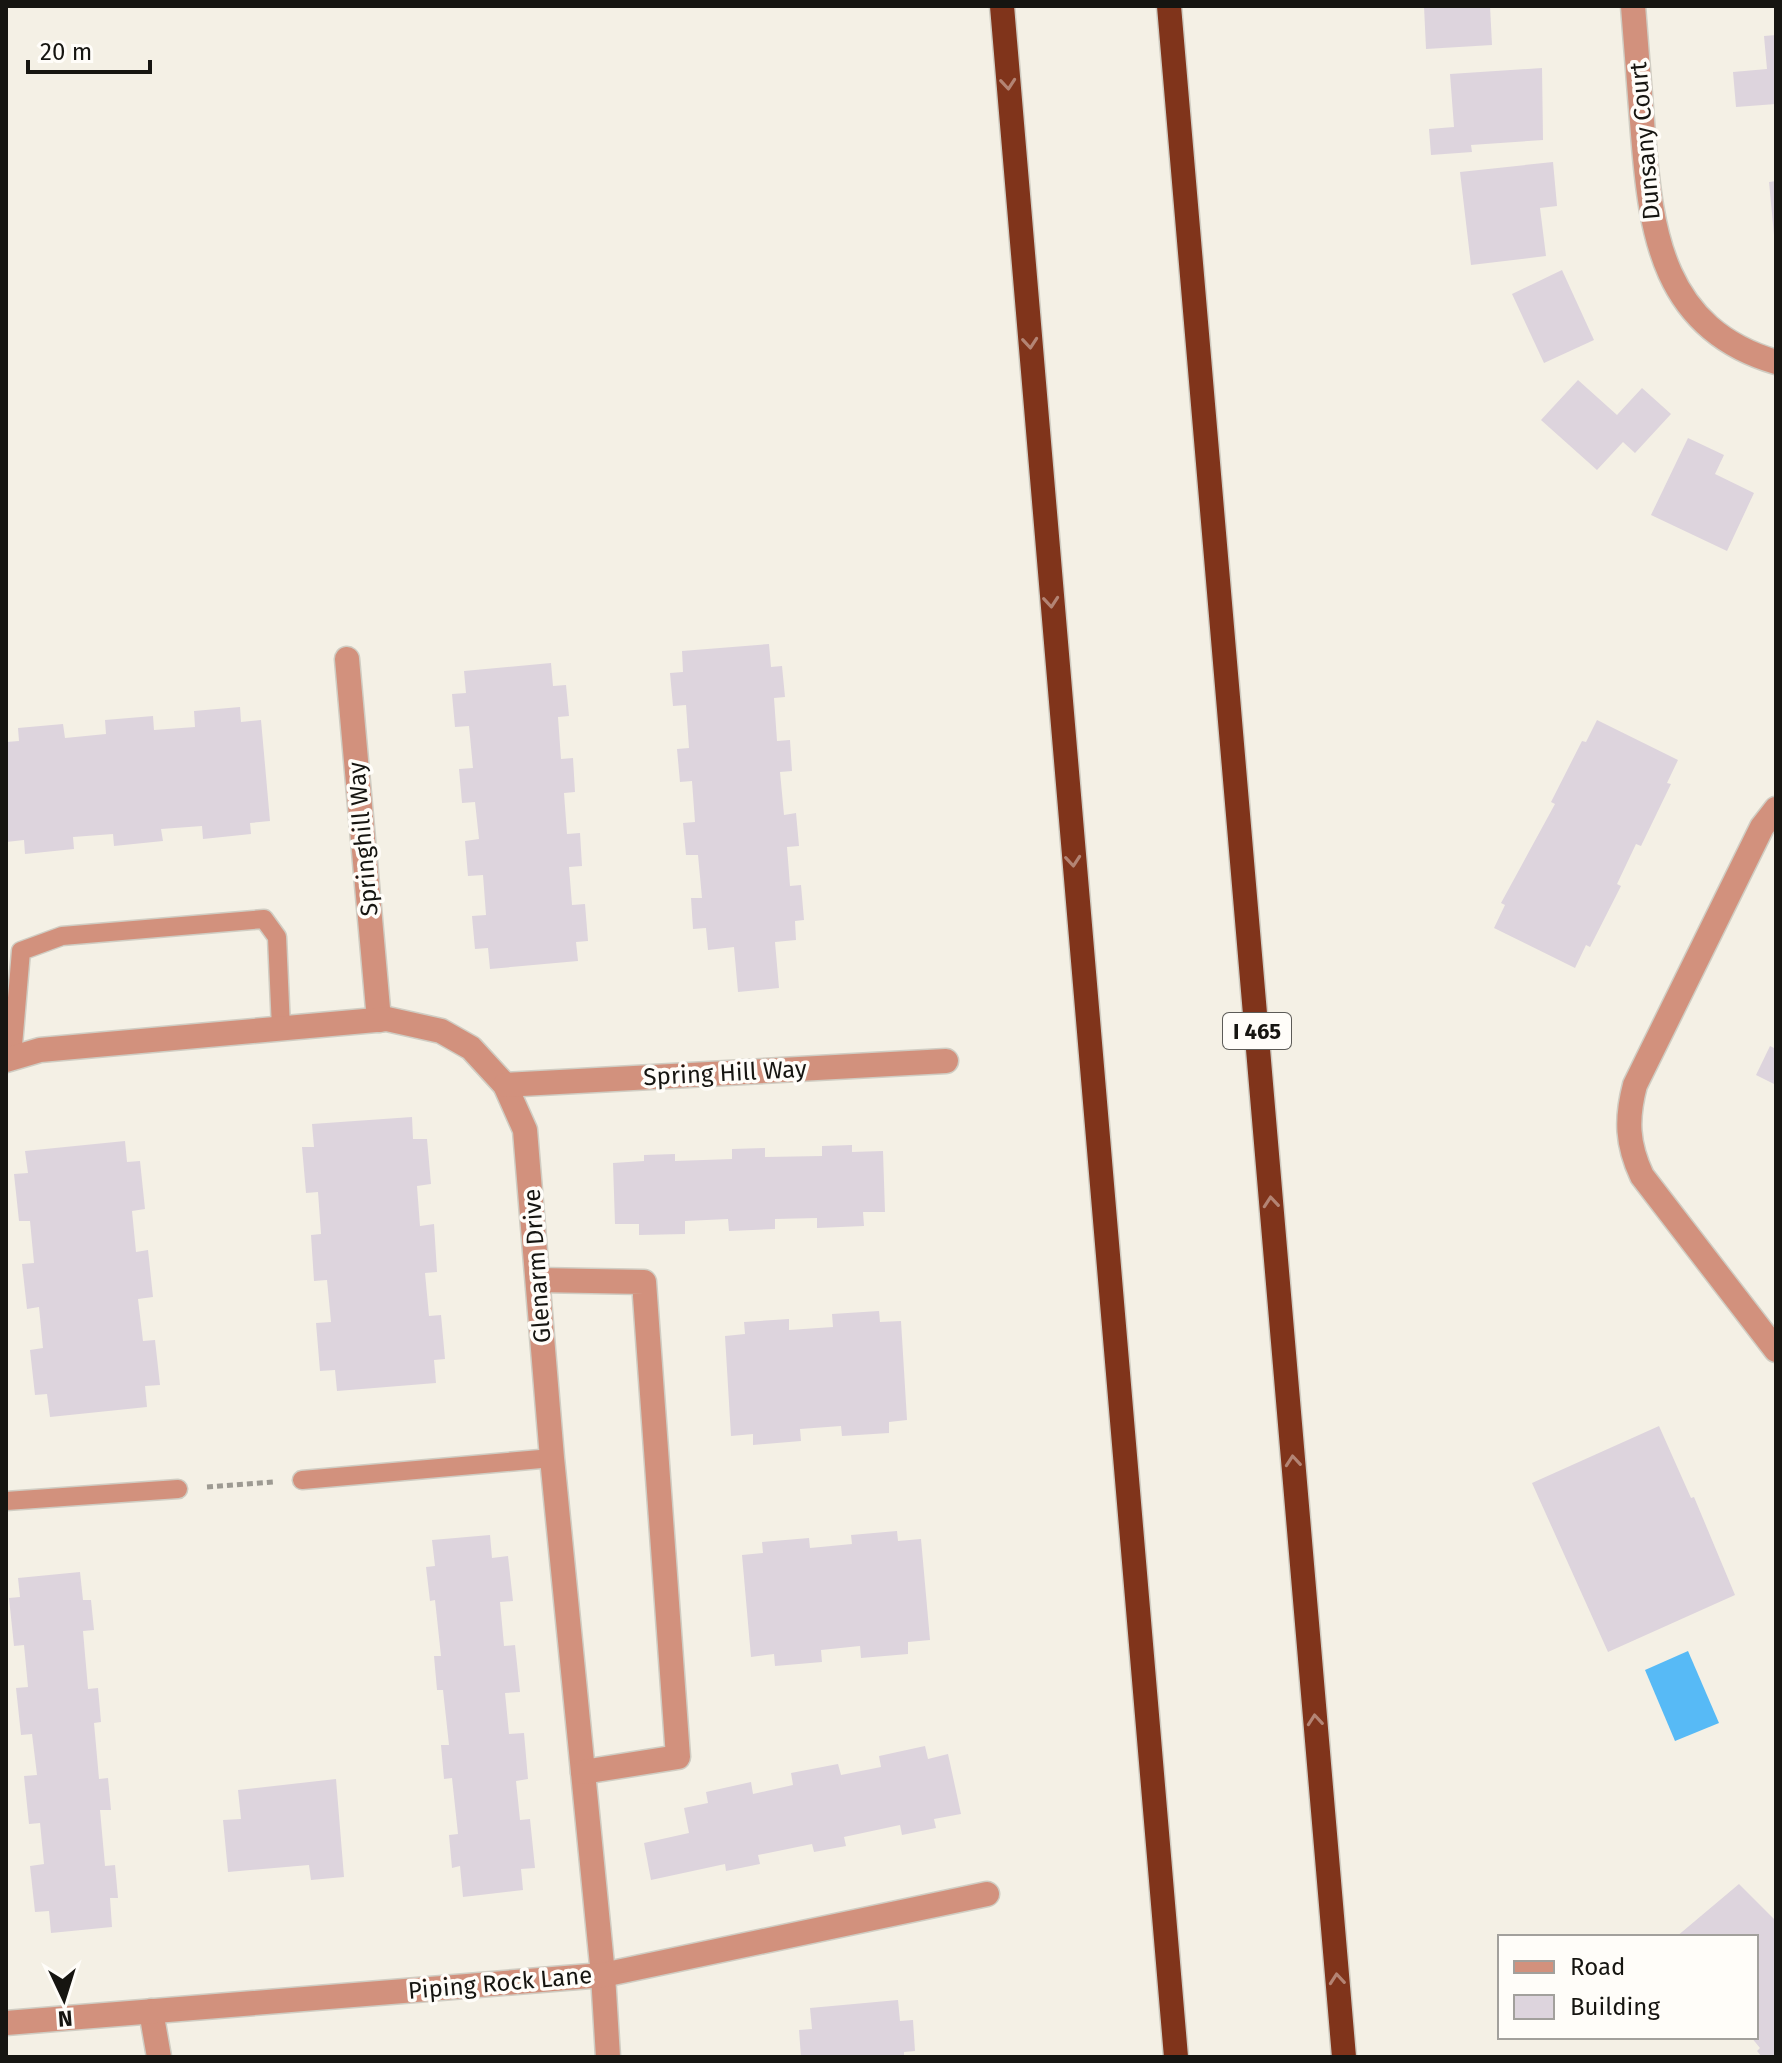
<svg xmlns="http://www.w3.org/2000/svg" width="1782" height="2063" font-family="'Fira Sans',sans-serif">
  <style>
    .water { fill: #57baf6 }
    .building { fill: #ddd4dd }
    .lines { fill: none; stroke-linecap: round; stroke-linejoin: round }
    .lane-casing { stroke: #d0cdc3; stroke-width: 21 }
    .street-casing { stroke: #d0cdc3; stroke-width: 27 }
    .highway-casing { stroke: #d0cdc3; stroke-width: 27 }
    .path { stroke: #9d9a92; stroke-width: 5; stroke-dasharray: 6 4; stroke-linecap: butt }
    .lane { stroke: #d2917d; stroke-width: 18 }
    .street { stroke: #d2917d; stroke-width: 24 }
    .highway { stroke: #80341b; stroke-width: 24 }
    .oneway { stroke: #b38474 }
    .labels { text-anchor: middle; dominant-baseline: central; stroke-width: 7; stroke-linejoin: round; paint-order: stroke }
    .shield { fill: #fffdf9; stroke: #5c5b57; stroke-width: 2 }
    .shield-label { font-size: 22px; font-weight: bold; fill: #161511 }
    .street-label { font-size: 24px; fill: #161511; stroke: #fffdf9 }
  </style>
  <rect width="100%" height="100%" fill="#f4f0e5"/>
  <polygon class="water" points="1688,1651 1719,1723 1675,1741 1645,1670"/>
  <g class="building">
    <polygon points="1424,6 1490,6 1492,45 1426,49"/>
    <polygon points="1776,35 1776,104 1736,107 1733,72 1767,69 1764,36"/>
    <polygon points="1542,68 1543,140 1471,145 1472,152 1431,155 1429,129 1454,127 1450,74"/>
    <polygon points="1553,162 1557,206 1540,208 1546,256 1471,265 1460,172"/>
    <polygon points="1776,181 1776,234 1774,235 1769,182"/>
    <polygon points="1562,270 1594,340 1544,363 1512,294"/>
    <polygon points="1578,380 1617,415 1642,388 1671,414 1635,453 1623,442 1597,470 1541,420"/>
    <polygon points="1688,438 1724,455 1715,474 1754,493 1727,551 1651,515"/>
    <polygon points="769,644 771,667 782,666 785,697 774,698 777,741 790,740 792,771 780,772 784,815 796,813 799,846 787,847 790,886 801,885 804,920 795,921 796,940 775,942 779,988 738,992 734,947 708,950 706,928 693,929 691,898 702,898 698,855 686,855 683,823 695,822 692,781 680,782 677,749 689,748 686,705 673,706 670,673 683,672 682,651"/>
    <polygon points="551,663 553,686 566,685 569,716 558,717 561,759 573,758 575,792 564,793 567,834 580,833 582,866 569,867 572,905 585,904 588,941 576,942 578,961 490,969 488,948 475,949 472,916 486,915 483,875 468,876 465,841 479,839 475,802 462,803 459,769 473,768 469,726 455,727 452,694 466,693 464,671"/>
    <polygon points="240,707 241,722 261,720 270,821 250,823 251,834 203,839 202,826 161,829 163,841 114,846 113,834 73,837 74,849 25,854 24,840 6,842 6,742 19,741 18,728 63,724 65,738 106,734 105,720 153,716 154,730 195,727 194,711"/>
    <polygon points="1597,720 1678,760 1667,783 1671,784 1641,846 1636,844 1617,884 1621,886 1590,947 1586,945 1575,968 1494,928 1505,905 1501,903 1555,804 1551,802 1582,741 1586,742"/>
    <polygon points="1770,1046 1776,1049 1776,1085 1756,1075"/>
    <polygon points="412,1117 413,1139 427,1139 431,1184 417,1186 420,1226 434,1224 437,1272 425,1273 429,1316 441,1315 445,1359 434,1360 436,1383 337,1391 335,1370 320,1371 316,1323 331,1322 327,1280 314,1281 311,1235 321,1234 318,1192 306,1193 302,1147 314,1147 312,1124"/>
    <polygon points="125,1141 127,1162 140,1161 145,1209 132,1211 136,1252 148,1250 153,1297 138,1299 143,1341 155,1340 160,1385 145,1386 147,1407 50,1417 47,1394 35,1395 30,1350 43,1348 39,1307 27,1309 22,1264 34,1263 30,1221 19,1221 14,1174 28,1173 25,1151"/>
    <polygon points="852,1145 852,1152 883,1151 885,1212 863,1212 864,1226 817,1228 817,1218 775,1219 775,1229 729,1231 728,1219 685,1221 685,1234 639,1235 639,1224 615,1224 613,1163 644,1161 644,1155 675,1154 675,1161 732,1159 732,1149 765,1148 765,1157 822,1156 822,1146"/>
    <polygon points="879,1311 880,1322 901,1321 907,1420 889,1422 889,1433 842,1436 841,1426 800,1429 801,1441 753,1445 753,1434 731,1436 725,1336 745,1334 744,1322 789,1319 789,1330 833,1327 832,1314"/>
    <polygon points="1659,1426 1691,1498 1694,1497 1735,1595 1608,1652 1532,1483"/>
    <polygon points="897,1531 898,1541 921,1539 930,1640 908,1642 908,1654 861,1658 860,1646 821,1650 822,1662 775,1666 774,1654 751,1657 742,1555 763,1553 762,1542 809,1538 810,1548 852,1544 851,1535"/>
    <polygon points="490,1535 492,1558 508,1556 513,1601 500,1602 504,1646 515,1645 520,1692 505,1693 509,1734 524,1733 528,1779 516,1781 520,1820 530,1819 535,1868 521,1869 523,1890 463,1897 460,1866 452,1868 449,1835 458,1834 452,1778 444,1779 441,1745 449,1745 443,1690 437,1690 434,1656 441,1656 435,1600 430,1601 426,1567 435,1566 432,1540"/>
    <polygon points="80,1572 83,1600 91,1600 94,1630 83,1631 88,1689 98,1688 101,1722 94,1723 99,1779 108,1778 111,1810 100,1810 105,1866 115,1865 118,1898 110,1898 112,1927 51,1933 49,1911 35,1912 30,1866 44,1864 40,1823 29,1824 24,1776 37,1775 32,1734 21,1735 16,1688 28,1687 24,1645 14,1646 9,1598 20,1597 18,1578"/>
    <polygon points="925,1746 928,1759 948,1754 961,1814 934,1819 936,1828 902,1835 900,1825 844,1837 846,1846 814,1852 812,1844 758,1855 760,1864 726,1871 725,1864 651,1880 644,1843 689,1833 684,1808 708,1803 706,1792 751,1782 753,1794 793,1785 791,1773 838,1764 841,1775 881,1767 879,1756"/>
    <polygon points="336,1779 344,1877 311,1880 309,1865 228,1872 223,1820 241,1819 238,1790"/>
    <polygon points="1739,1884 1776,1921 1776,2057 1762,2057 1757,2051 1760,2048 1751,2037 1756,2037 1756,1937 1676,1937"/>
    <polygon points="898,2000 900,2021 913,2020 915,2051 904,2052 904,2057 801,2057 799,2030 812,2029 810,2008"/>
  </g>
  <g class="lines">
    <g class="lane-casing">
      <g id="lane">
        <polyline points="12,1057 21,951 62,936 264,919 277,937 281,1028"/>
        <polyline points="302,1480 552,1458"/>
        <polyline points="6,1501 178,1489"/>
      </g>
    </g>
    <g class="street-casing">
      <g id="street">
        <path d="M 1633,6 C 1636,49 1640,91 1643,134 C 1651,234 1663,329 1776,362"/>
        <polyline points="347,659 379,1020"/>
        <path d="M 1776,809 L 1762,827 L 1635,1085 C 1626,1119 1627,1144 1642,1176 L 1776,1350"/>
        <polyline points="6,1060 40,1050 387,1019 441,1031 471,1048 505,1085 525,1130 552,1458 603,1975 608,2057"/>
        <polyline points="505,1085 946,1061"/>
        <polyline points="539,1280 644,1282 678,1757 583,1772"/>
        <polyline points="151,2011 159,2057"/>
        <polyline points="6,2023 603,1975 987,1894"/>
      </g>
    </g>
    <g class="highway-casing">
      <g id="highway">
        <polyline points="1002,6 1176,2057"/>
        <polyline points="1169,6 1344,2057"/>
      </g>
    </g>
    <polyline class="path" points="207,1487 273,1482"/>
    <use href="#lane" class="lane"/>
    <use href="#street" class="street"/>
    <use href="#highway" class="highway"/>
  </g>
  <defs><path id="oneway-chevron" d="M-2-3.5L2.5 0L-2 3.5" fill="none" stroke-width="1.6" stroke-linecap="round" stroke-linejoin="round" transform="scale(2)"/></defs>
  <g class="oneway">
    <use href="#oneway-chevron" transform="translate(1008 84) rotate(85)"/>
    <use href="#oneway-chevron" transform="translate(1030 343) rotate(85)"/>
    <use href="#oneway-chevron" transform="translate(1051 602) rotate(85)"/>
    <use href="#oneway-chevron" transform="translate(1073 861) rotate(85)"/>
    <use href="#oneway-chevron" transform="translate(1271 1202) rotate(-95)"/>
    <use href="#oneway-chevron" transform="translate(1293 1461) rotate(-95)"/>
    <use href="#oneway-chevron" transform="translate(1315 1720) rotate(-95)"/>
    <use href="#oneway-chevron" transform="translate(1337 1979) rotate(-95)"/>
  </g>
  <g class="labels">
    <rect class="shield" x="1223" y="1013" width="68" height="36" rx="6"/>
    <g class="shield-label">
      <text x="1257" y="1031">I 465</text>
    </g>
    <g class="street-label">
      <text transform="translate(1645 141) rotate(-95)">Dunsany Court</text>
      <text transform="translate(363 839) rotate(-95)">Springhill Way</text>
      <text transform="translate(725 1073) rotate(-3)">Spring Hill Way</text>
      <text transform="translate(537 1266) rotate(-94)">Glenarm Drive</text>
      <text transform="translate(500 1983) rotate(-5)">Piping Rock Lane</text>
    </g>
  </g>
  <rect width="1782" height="2063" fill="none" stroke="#161511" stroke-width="16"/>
  <rect x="1498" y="1935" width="260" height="104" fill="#fffdf9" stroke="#a2a09c" stroke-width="2"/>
  <rect x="1514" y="1961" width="40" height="12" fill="#d2917d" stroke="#a2a09c" stroke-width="2"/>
  <text x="1570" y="1975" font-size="24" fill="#161511">Road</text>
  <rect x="1514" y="1995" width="40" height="24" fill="#ddd4dd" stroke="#a2a09c" stroke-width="2"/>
  <text x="1570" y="2015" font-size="24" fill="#161511">Building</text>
  <g transform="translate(64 1999) rotate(176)" stroke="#fffdf9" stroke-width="6" paint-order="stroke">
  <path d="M0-6L14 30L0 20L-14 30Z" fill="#161511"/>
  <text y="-12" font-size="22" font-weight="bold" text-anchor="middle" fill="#161511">N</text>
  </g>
  <path d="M28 60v12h122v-12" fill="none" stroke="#161511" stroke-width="4"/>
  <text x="40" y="60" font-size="24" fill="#161511" stroke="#fffdf9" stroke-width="6" paint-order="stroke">20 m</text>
</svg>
